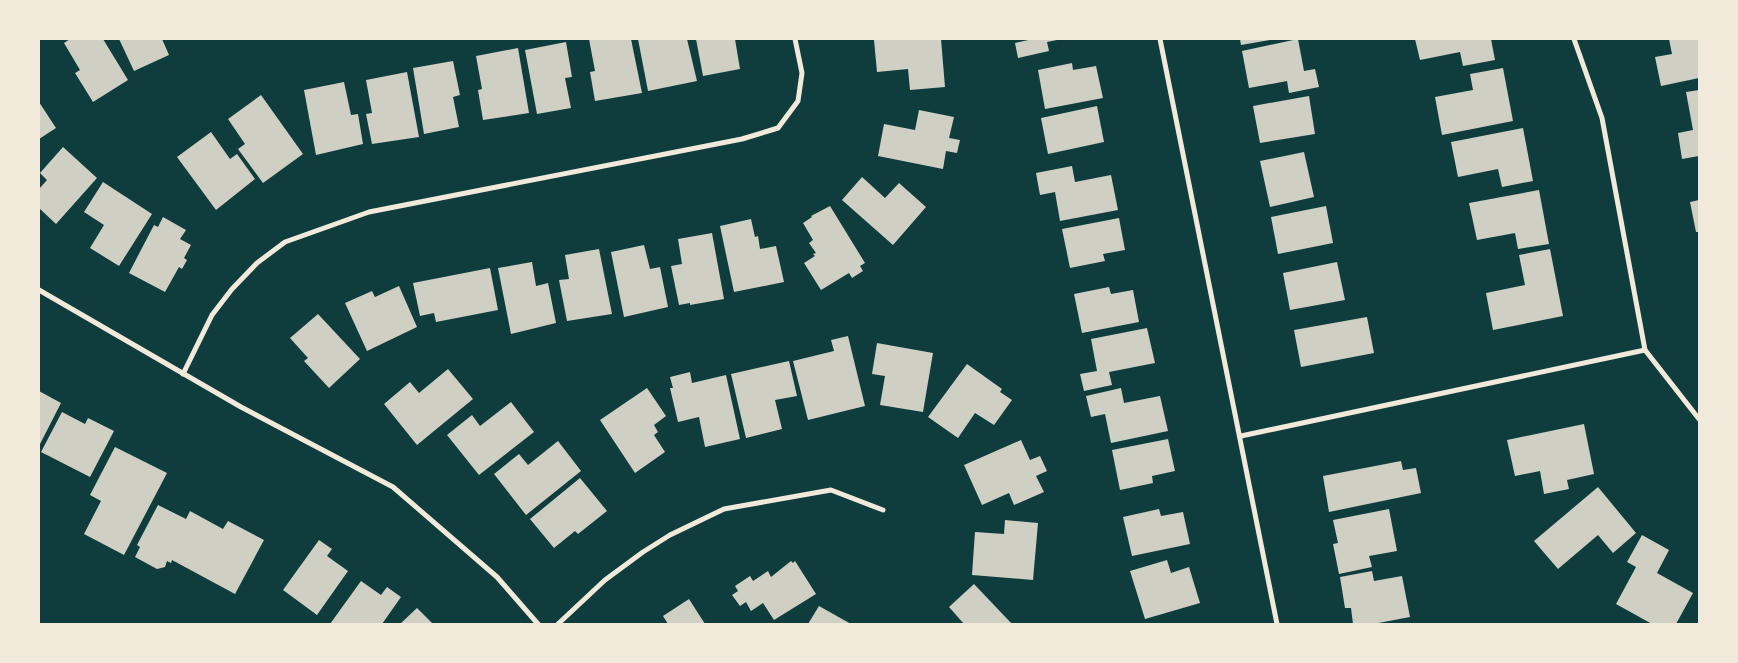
<svg xmlns="http://www.w3.org/2000/svg" width="1738" height="663" font-family="'DejaVu Sans',sans-serif">
  <style>
    .building { fill: #cfcfc3 }
    .lines { fill: none; stroke-linecap: round; stroke-linejoin: round }
    .minor { stroke: #f1e9da; stroke-width: 5 }
  </style>
  <rect width="100%" height="100%" fill="#0f3d3e"/>
  <g class="building">
    <polygon points="70,39 103,39 128,80 93,102 75,73 80,70 64,43"/>
    <polygon points="119,39 162,39 169,55 134,71"/>
    <polygon points="589,39 631,39 642,93 595,101 590,72 595,71"/>
    <polygon points="638,39 687,39 697,81 648,91"/>
    <polygon points="696,39 735,39 740,69 703,76"/>
    <polygon points="888,39 941,39 945,87 910,90 908,69 877,72 874,40"/>
    <polygon points="1033,39 1057,40 1047,42 1049,51 1018,58 1015,43"/>
    <polygon points="1240,39 1270,39 1270,40 1241,45"/>
    <polygon points="1298,39 1304,71 1315,69 1319,87 1289,93 1287,81 1249,88 1242,51"/>
    <polygon points="1415,39 1491,39 1495,60 1463,66 1460,52 1420,60"/>
    <polygon points="1669,39 1699,39 1699,78 1661,86 1655,57 1672,54"/>
    <polygon points="566,42 572,77 565,78 571,108 537,114 525,50"/>
    <polygon points="518,48 529,113 483,120 478,90 482,89 476,56"/>
    <polygon points="453,61 460,95 453,97 459,127 424,134 413,68"/>
    <polygon points="1072,63 1073,70 1096,66 1103,98 1045,109 1038,70"/>
    <polygon points="1503,68 1513,121 1442,135 1435,97 1473,90 1470,74"/>
    <polygon points="407,72 419,137 372,144 366,114 372,113 366,80"/>
    <polygon points="344,82 351,115 358,114 363,144 316,155 304,90"/>
    <polygon points="1699,90 1699,156 1682,159 1678,133 1693,130 1686,92"/>
    <polygon points="261,95 303,154 263,183 238,149 245,144 228,119"/>
    <polygon points="1309,96 1315,134 1260,143 1253,106"/>
    <polygon points="39,102 56,128 39,139"/>
    <polygon points="1097,106 1104,142 1048,154 1041,118"/>
    <polygon points="919,110 954,117 949,138 960,140 957,153 946,151 943,169 878,156 884,124 915,130"/>
    <polygon points="1523,128 1533,181 1502,187 1498,169 1458,177 1451,142"/>
    <polygon points="211,132 230,159 237,154 255,179 216,210 177,157"/>
    <polygon points="63,147 97,178 56,224 39,208 39,189 47,180 40,173"/>
    <polygon points="1304,152 1314,197 1270,207 1260,161"/>
    <polygon points="1072,166 1075,182 1111,175 1118,210 1060,221 1055,192 1040,195 1036,173"/>
    <polygon points="862,177 885,198 899,183 926,207 893,245 842,200"/>
    <polygon points="103,182 152,214 119,266 90,248 104,225 84,212"/>
    <polygon points="1539,190 1549,244 1518,249 1515,233 1477,240 1469,203"/>
    <polygon points="1699,200 1699,232 1696,232 1690,202"/>
    <polygon points="830,206 865,263 860,266 863,271 852,278 849,273 821,290 804,263 815,256 813,254 816,253 809,243 813,240 803,223 812,217 811,216"/>
    <polygon points="1326,206 1333,243 1278,254 1271,217"/>
    <polygon points="163,217 186,230 180,239 191,245 184,258 187,260 182,269 179,267 165,292 129,273 154,225 158,227"/>
    <polygon points="1119,218 1125,250 1103,254 1105,261 1070,268 1062,229"/>
    <polygon points="751,219 755,237 758,236 760,249 776,246 784,282 734,292 720,226"/>
    <polygon points="712,233 724,299 690,305 690,303 679,305 671,266 682,264 678,239"/>
    <polygon points="644,245 650,269 660,267 668,307 624,317 611,252"/>
    <polygon points="599,249 612,314 567,321 559,280 569,279 565,255"/>
    <polygon points="1550,249 1563,316 1493,330 1486,293 1525,285 1519,255"/>
    <polygon points="532,262 536,286 548,283 556,323 511,334 498,268"/>
    <polygon points="1337,262 1345,300 1290,310 1283,273"/>
    <polygon points="490,268 498,310 436,322 434,313 420,316 413,283"/>
    <polygon points="399,286 417,327 367,351 345,303 372,291 375,297"/>
    <polygon points="1109,287 1111,294 1133,290 1139,322 1082,333 1074,294"/>
    <polygon points="318,314 360,359 329,388 304,361 308,358 290,338"/>
    <polygon points="1367,317 1374,353 1301,367 1294,330"/>
    <polygon points="1147,328 1155,363 1109,372 1112,385 1084,391 1080,374 1097,371 1091,339"/>
    <polygon points="848,336 865,406 808,420 793,361 834,351 831,340"/>
    <polygon points="877,343 933,353 923,412 880,405 885,376 872,374"/>
    <polygon points="789,361 797,396 775,400 782,429 746,438 731,374"/>
    <polygon points="967,364 1002,389 1000,392 1012,400 994,425 975,413 958,438 928,417"/>
    <polygon points="448,369 473,399 417,445 384,404 410,382 419,393"/>
    <polygon points="690,372 692,383 726,375 740,439 705,447 699,417 678,422 670,388 673,388 670,377"/>
    <polygon points="647,388 666,416 654,425 658,432 654,435 665,452 635,473 600,420"/>
    <polygon points="1121,388 1124,403 1160,396 1168,431 1111,443 1105,414 1091,417 1086,396"/>
    <polygon points="39,391 61,403 39,446"/>
    <polygon points="511,402 534,432 479,475 447,435 472,415 480,426"/>
    <polygon points="62,412 85,424 88,418 114,431 90,477 41,452"/>
    <polygon points="1584,424 1594,474 1567,480 1569,489 1544,494 1540,471 1515,476 1507,440"/>
    <polygon points="1168,439 1175,471 1152,476 1153,483 1120,490 1112,450"/>
    <polygon points="1021,440 1030,460 1040,456 1047,471 1036,476 1044,492 1014,505 1009,493 982,505 964,465"/>
    <polygon points="558,441 581,471 526,515 494,474 519,454 528,465"/>
    <polygon points="115,447 167,473 124,555 84,534 101,501 90,495"/>
    <polygon points="1401,461 1403,470 1416,468 1421,493 1329,512 1323,476"/>
    <polygon points="580,478 607,511 578,534 575,531 554,548 530,519"/>
    <polygon points="1598,487 1636,533 1613,553 1598,535 1558,569 1534,541"/>
    <polygon points="158,505 186,519 190,511 223,529 228,521 264,540 235,594 172,560 171,563 167,561 165,567 157,569 135,557 140,547 137,545"/>
    <polygon points="1159,509 1161,516 1183,512 1190,544 1132,556 1123,517"/>
    <polygon points="1389,509 1397,551 1369,556 1372,567 1339,574 1333,544 1338,543 1333,520"/>
    <polygon points="1005,520 1038,523 1033,580 972,575 975,532 1004,534"/>
    <polygon points="1642,535 1669,550 1657,573 1693,593 1676,624 1652,624 1616,604 1636,567 1627,562"/>
    <polygon points="319,540 332,549 327,556 348,571 317,615 283,590"/>
    <polygon points="1167,560 1171,573 1189,567 1200,603 1145,619 1130,571"/>
    <polygon points="791,561 793,563 795,561 816,594 774,620 763,603 751,611 746,602 740,606 732,595 738,591 735,586 750,576 753,581 768,571 771,577"/>
    <polygon points="1372,571 1374,581 1402,576 1410,617 1373,624 1353,624 1351,608 1345,608 1340,577"/>
    <polygon points="361,581 381,595 387,587 401,597 382,624 330,624"/>
    <polygon points="974,584 1012,624 964,624 949,607"/>
    <polygon points="689,599 705,624 668,624 663,616"/>
    <polygon points="819,606 851,624 808,624"/>
    <polygon points="417,608 433,624 400,624"/>
  </g>
  <g class="lines">
    <g class="minor">
      <polyline points="1160,39 1277,624"/>
      <polyline points="1574,39 1602,118 1645,350 1699,419"/>
      <polyline points="39,290 241,407 393,487 497,577 538,624"/>
      <polyline points="183,374 212,315 232,289 257,263 285,242 369,212 742,139 778,128 798,101 802,73 795,39"/>
      <polyline points="1241,436 1645,350"/>
      <polyline points="558,624 605,580 643,552 670,535 724,509 831,490 883,510"/>
    </g>
  </g>
  <rect width="1738" height="663" fill="none" stroke="#f1e9da" stroke-width="80"/>
</svg>
